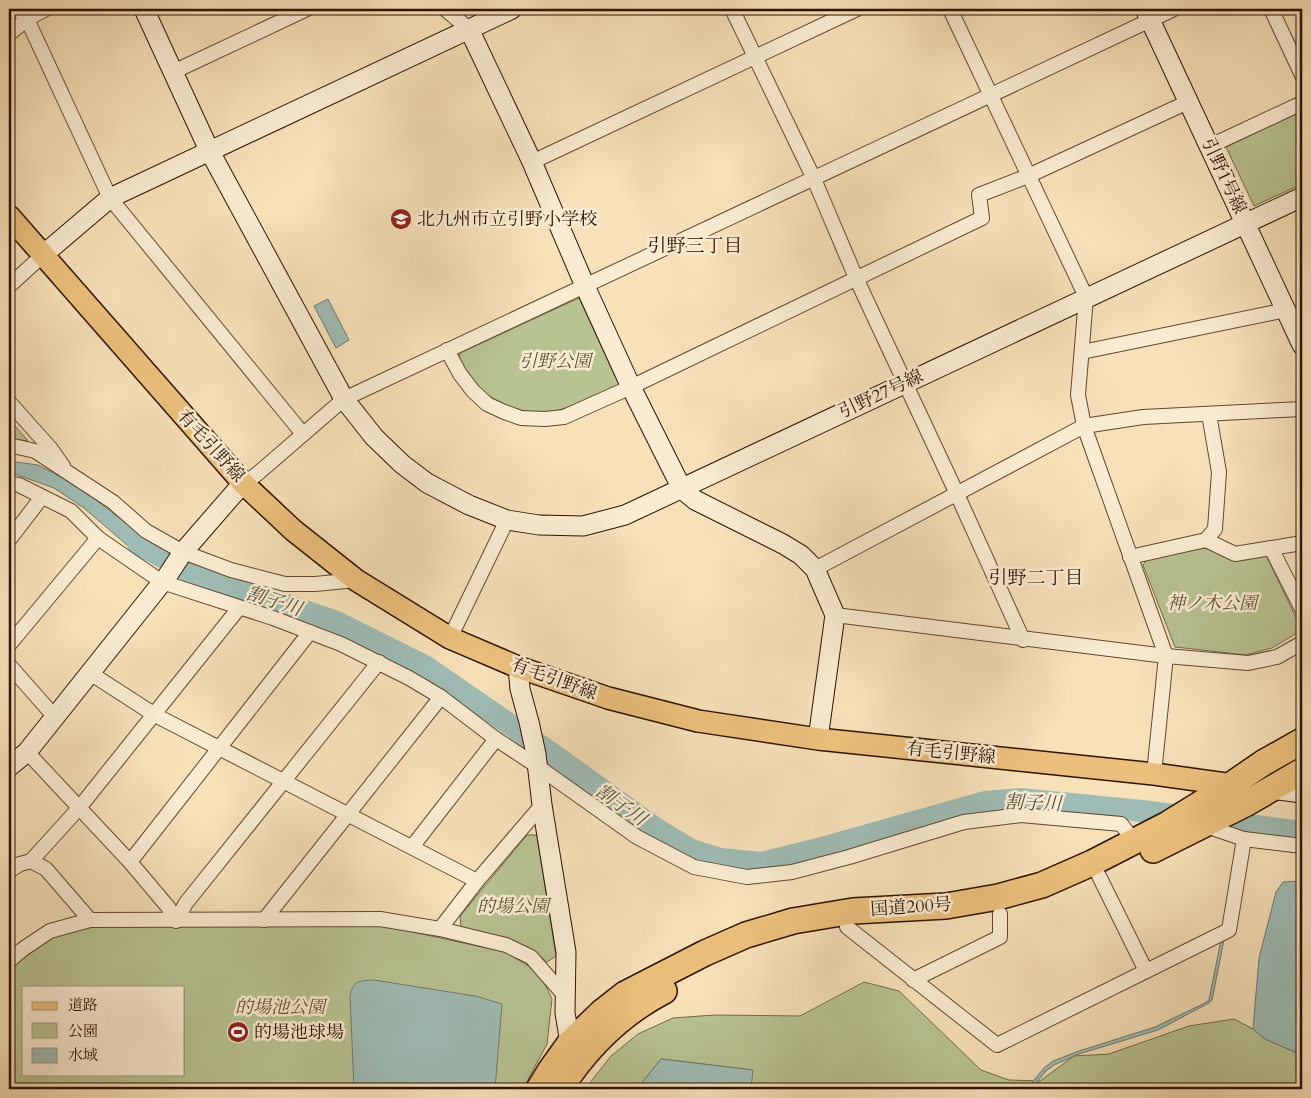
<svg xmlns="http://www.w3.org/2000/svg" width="1311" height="1098" font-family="Cardo,'Noto Serif JP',serif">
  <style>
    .green { fill: #b8c392; stroke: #726a49; fill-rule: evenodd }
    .water { fill: #9ebcb5; stroke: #71786d }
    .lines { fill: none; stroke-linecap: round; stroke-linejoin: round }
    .river { stroke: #9ebcb5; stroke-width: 22 }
    .street-casing { stroke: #60462e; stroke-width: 16 }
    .secondary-casing { stroke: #2d1200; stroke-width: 21 }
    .primary-casing { stroke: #2d1200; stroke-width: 24 }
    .highway-casing { stroke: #2d1200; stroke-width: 28 }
    .street { stroke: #faecd2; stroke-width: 14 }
    .secondary { stroke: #faecd2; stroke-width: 19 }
    .primary { stroke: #ecc07c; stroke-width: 21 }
    .highway { stroke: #ecc07c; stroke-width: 25 }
    .labels { text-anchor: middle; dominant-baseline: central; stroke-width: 5; stroke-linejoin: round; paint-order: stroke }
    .street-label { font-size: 18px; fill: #2d1200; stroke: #faecd2 }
    .poi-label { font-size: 18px; fill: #2d1200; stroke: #faecd2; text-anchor: start }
    .park-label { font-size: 18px; font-style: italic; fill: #5e5033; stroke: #faecd2 }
    .neighbourhood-label { font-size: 19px; fill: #2d1200; stroke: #faecd2 }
    .water-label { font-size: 19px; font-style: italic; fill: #554e3f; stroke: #faecd2 }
  </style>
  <rect width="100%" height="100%" fill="#f7e1b9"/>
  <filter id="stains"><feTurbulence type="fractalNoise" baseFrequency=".004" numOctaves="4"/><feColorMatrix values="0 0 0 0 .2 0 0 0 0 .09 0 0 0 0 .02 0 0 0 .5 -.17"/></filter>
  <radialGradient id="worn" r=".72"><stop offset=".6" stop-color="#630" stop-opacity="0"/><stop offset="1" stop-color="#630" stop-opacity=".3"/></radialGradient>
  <g class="green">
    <polygon points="1302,111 1302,184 1254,206 1226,147"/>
    <path d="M 579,298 L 619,385 C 597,394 575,406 552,412 C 529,417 498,404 481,390 C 471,382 465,368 459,358 L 460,353 Z"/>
    <polygon points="9,419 28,441 9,438"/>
    <polygon points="1200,548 1266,555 1302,630 1272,648 1246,655 1175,647 1143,565 1147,559"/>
    <polygon points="527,835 537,835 556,956 547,962 528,947 493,935 461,927 460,916"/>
    <path d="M 376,924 L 505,952 L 532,968 L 544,982 L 552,999 L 547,1044 L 523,1089 L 9,1089 L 9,971 L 25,957 L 58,934 L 89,925 ZM 24,987 L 184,987 L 184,1074 L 24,1074 Z"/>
    <polygon points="864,982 899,991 981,1070 1009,1080 1040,1081 1074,1056 1109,1054 1189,1026 1234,1019 1253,1029 1265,1039 1302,1055 1302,1089 751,1089 752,1070 661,1059 637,1089 583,1089 589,1084 611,1056 638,1034 673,1018 715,1015 800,1016"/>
  </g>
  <g class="water">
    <polygon points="328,299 349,340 336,348 314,306"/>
    <polygon points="9,461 38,465 77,485 145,538 171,552 159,565 127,545 84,508 54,488 9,472"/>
    <polygon points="1302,881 1302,1055 1265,1039 1253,1029 1259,958 1276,892 1283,882"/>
    <polygon points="1221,940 1224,940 1212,1000 1209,1003 1158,1030 1079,1054 1054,1065 1046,1071 1031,1089 1027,1089 1044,1068 1053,1061 1079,1051 1155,1027 1205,1003 1209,1000"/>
    <path d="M 374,980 L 475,996 L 502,1004 L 495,1089 L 354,1089 L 350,996 C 353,980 360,981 374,980 Z"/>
    <polygon points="661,1059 753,1070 751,1089 637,1089"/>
  </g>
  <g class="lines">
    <polyline class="river" points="138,544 194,574 337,622 425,666 554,755 655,828 691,850 721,859 761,863 818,849 985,802 1020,799 1142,811 1302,832"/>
    <g class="street-casing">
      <g id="street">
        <polyline points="18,9 27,19 110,198 303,434"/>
        <polyline points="445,9 469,29"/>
        <polyline points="732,9 814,179 856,278 957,494 1023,640"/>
        <polyline points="950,9 1086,297 1078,395 1084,426 1166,656 1154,774"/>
        <polyline points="1271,9 1302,75"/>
        <polyline points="9,34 27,19 46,9"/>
        <polyline points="173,72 307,9"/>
        <polyline points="1210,146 1302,103"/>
        <polyline points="532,162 857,9"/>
        <polyline points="9,286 43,255"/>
        <polyline points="447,350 460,374 473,391 487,404 502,411 521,418 545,419 564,417 631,387 982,218 979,195 1028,176 1188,102"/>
        <polyline points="1082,352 1286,310"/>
        <polyline points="9,402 51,449 63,466"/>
        <polyline points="9,445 35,451 113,502 146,531 183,552 231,570 285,584 315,584 356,580"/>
        <polyline points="9,483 19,485 71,511 98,538 162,582 273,618 341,644 409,678 441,697 496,739 537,766 637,837 694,867 747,877 792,872 849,857 964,822 1021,815 1121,824 1134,841"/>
        <polyline points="243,483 256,475 344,399 1174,9"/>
        <polyline points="9,540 42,497"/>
        <polyline points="1206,540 1215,529 1219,472 1209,414"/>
        <polyline points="1271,548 1302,609"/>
        <polyline points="1130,557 1206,540 1235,554 1302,543"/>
        <polyline points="815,569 1084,426 1143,417 1302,409"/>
        <polyline points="835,615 1166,656 1248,663 1277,657 1302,643"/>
        <polyline points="450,638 507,520"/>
        <polyline points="9,645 98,538"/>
        <polyline points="9,665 54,716"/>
        <polyline points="90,673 155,715 477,881"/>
        <polyline points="27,752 130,862 168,907 176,921 186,903 379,662"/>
        <polyline points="1203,825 1244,839 1302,846"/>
        <polyline points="412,847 496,739"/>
        <polyline points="31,861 79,808 239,608"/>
        <polyline points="130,862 310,632"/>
        <polyline points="9,871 20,864 31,861 46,869 90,920"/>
        <polyline points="1099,876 1146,971"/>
        <polyline points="264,920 441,697"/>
        <polyline points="847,927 997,1045 1229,930 1244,839"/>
        <polyline points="440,929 477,881 542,805"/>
        <polyline points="9,961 23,949 50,931 90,920 380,919 440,929 506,945 531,957 565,996"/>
        <polyline points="913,980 1000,937 1000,914"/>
      </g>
    </g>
    <g class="secondary-casing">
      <g id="secondary">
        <polyline points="144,9 209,150 344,399 374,437 402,464 427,483 469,505 507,520 539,525 583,526 625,515 1302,197"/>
        <polyline points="1145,9 1302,345"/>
        <polyline points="469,29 532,162 585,286 631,387 682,489 695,500 783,544 801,555 815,569 835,615 818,739"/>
        <polyline points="43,255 110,198 512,9"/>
        <polyline points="518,667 520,689 529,722 536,754 542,805 566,952 565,1013 570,1043 577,1049"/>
        <polyline points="9,767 27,752 168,575 183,552 243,483"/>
        <polyline points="1270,789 1302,793"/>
      </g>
    </g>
    <g class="primary-casing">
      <polyline id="primary" points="9,216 243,483 293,530 356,580 450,638 518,667 608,698 698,721 818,739 1154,774 1240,786"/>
    </g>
    <g class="highway-casing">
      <g id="highway">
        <polyline points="1153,850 1247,803 1302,771"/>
        <polyline points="539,1089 550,1071 570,1043 602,1012 625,994 705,953 746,935 793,921 853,911 946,906 998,897 1042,885 1092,863 1168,824 1231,785 1263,763 1302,741"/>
        <path d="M 560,1089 C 586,1048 620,1014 664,991"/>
      </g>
    </g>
    <use href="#street" class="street"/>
    <use href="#secondary" class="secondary"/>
    <use href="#primary" class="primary"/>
    <use href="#highway" class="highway"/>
  </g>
  <defs>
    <g id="school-disc" transform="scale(1.125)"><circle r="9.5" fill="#8f2418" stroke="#faecd2"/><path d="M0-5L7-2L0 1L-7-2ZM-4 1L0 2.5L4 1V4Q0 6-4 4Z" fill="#fff"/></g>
    <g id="stadium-disc" transform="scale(1.125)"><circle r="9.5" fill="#8f2418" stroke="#faecd2"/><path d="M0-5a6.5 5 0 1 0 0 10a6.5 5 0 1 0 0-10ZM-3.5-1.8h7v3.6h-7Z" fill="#fff"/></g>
  </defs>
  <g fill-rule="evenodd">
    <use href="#school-disc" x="401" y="219"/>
    <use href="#stadium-disc" x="238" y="1032"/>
  </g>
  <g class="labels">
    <g class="street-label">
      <text transform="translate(1224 176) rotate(65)">引野1号線</text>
      <text transform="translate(881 394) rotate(-25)">引野27号線</text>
      <text transform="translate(211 446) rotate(48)">有毛引野線</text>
      <text transform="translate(554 679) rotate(20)">有毛引野線</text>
      <text transform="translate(951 753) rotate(6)">有毛引野線</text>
      <text transform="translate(911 907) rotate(-4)">国道200号</text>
    </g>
    <g class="poi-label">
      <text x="417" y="219">北九州市立引野小学校</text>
      <text x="254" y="1032">的場池球場</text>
    </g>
    <g class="park-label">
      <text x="555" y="361">引野公園</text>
      <text x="1212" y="603">神ノ木公園</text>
      <text x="513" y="906">的場公園</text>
      <text x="280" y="1007">的場池公園</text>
    </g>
    <g class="neighbourhood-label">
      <text x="695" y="246">引野三丁目</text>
      <text x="1036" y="578">引野二丁目</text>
    </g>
    <g class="water-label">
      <text transform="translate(274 601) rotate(18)">割子川</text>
      <text transform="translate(1033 803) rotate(2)">割子川</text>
      <text transform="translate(621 805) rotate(35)">割子川</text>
    </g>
  </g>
  <rect width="1311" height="1098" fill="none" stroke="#f7e1b9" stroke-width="30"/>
  <rect x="10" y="10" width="1291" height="1078" fill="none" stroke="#2d1200" stroke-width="2.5"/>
  <rect x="15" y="15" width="1281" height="1068" fill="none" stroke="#2d1200"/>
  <rect x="22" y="986" width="162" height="90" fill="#faecd2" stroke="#a8957e"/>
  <rect x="32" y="1002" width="25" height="8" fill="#ecc07c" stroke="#a8957e"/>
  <text x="68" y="1010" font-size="15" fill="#2d1200">道路</text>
  <rect x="32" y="1023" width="25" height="15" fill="#b8c392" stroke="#a8957e"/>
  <text x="68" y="1036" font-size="15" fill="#2d1200">公園</text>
  <rect x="32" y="1048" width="25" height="15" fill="#9ebcb5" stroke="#a8957e"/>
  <text x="68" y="1060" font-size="15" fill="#2d1200">水域</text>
  <rect width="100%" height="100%" filter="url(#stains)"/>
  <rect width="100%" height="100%" fill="url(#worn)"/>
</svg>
